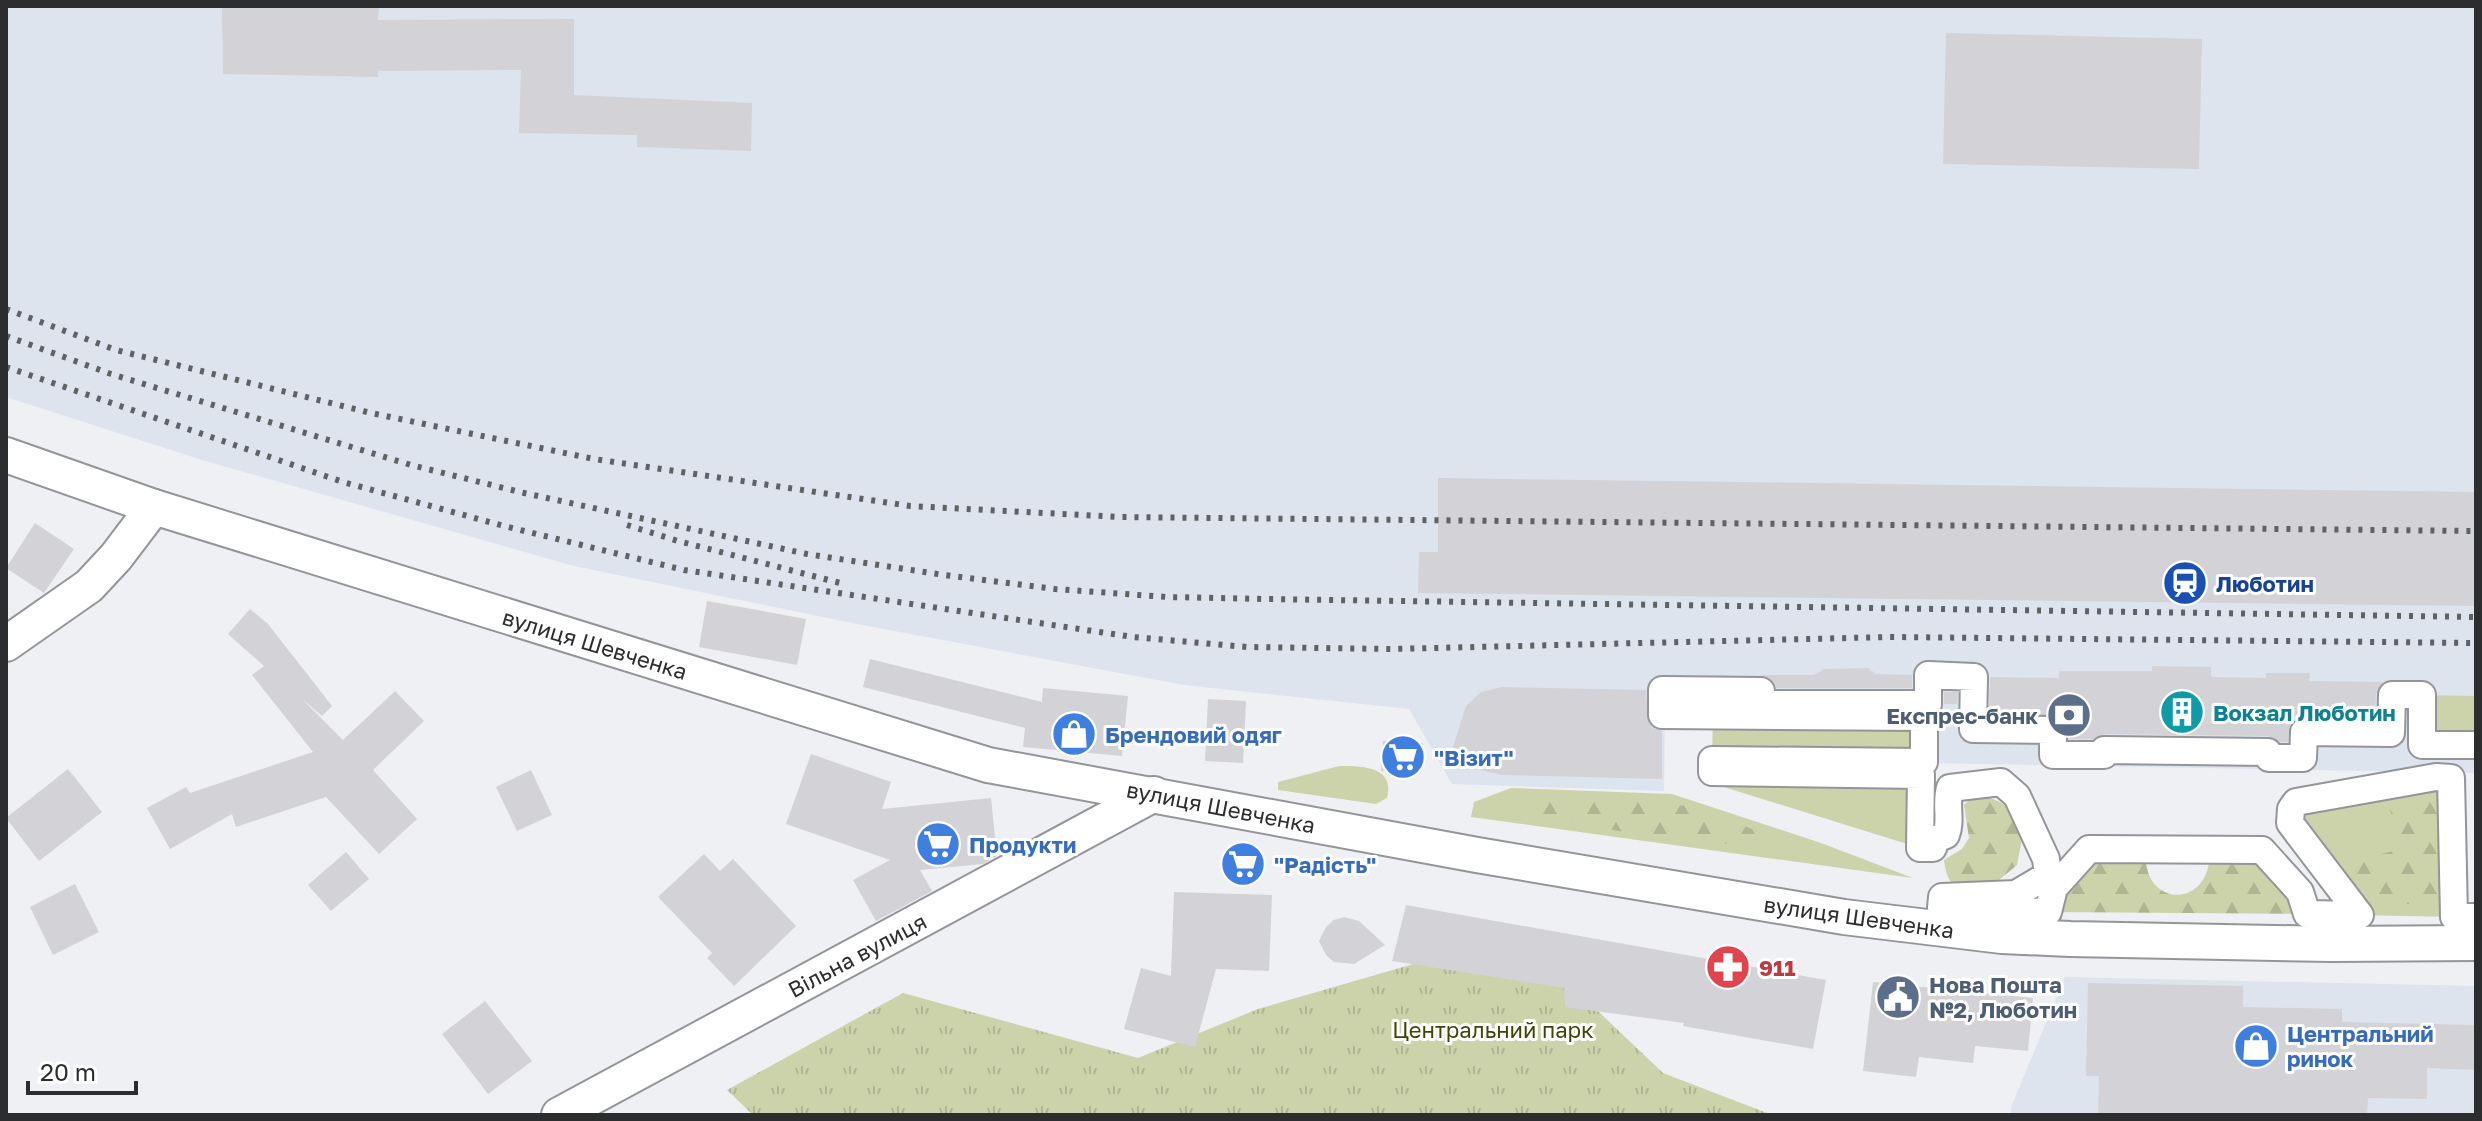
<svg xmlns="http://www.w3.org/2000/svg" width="2482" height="1121" font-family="'Golos Text',sans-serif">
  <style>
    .built { fill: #dde4ee }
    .green { fill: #ccd2a9 }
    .forest { fill: url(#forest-firs) }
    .park { fill: url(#park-tufts) }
    .building { fill: #d3d2d6 }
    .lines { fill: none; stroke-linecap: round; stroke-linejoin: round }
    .pedestrian-casing { stroke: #939599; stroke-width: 30 }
    .minor-casing { stroke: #939599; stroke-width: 38 }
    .pedestrian { stroke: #fff; stroke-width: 26 }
    .minor { stroke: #fff; stroke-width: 34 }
    .rail { stroke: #5f6163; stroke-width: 6; stroke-dasharray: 4 8; stroke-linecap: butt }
    .labels { text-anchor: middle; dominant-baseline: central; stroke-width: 6; stroke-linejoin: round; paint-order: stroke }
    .transit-label { font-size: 22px; font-weight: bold; fill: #164399; stroke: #fff; text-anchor: start }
    .street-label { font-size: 22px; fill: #2c2d2e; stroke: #fff }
    .culture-label { font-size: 22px; font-weight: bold; fill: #0d838f; stroke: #fff; text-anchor: start }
    .service-label { font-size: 22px; font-weight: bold; fill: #4e5e75; stroke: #fff; text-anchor: end }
    .shop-label { font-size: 22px; font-weight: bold; fill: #366cbe; stroke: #fff; text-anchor: start }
    .health-label { font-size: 22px; font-weight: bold; fill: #be3a42; stroke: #fff; text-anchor: start }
    .park-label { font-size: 22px; fill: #3f4505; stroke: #fff }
  </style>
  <defs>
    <pattern id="forest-firs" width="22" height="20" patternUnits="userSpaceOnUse" patternTransform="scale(2)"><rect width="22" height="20" fill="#ccd2a9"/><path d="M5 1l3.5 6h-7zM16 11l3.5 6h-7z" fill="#afb592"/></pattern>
    <pattern id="park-tufts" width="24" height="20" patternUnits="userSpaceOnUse" patternTransform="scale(2)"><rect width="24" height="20" fill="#ccd2a9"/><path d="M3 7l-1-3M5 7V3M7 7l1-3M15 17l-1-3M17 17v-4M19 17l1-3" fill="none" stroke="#afb592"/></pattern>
  </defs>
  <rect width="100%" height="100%" fill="#eef0f4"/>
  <g class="built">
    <polygon points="6,6 2476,6 2476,773 1928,763 1665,710 1664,791 1452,784 1409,709 1184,685 857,624 574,566 202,460 6,397"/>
    <polygon points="2065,977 2476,986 2476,1115 2011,1115 2011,1107"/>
  </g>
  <g class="green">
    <polygon points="2422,695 2474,696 2474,745 2422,745"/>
    <polygon points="1713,714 1924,717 1924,762 1712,760"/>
    <path d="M 1339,766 C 1362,766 1395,766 1387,798 L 1376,804 L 1278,790 L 1278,782 Z"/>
    <polygon points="1921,775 1920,848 1711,783"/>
    <polygon points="2451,778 2454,917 2357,915 2291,809"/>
    <polygon points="1511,788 1672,794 1821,843 1913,878 1471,817 1474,802"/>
  </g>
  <g class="forest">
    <path d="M 1975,794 C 2001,800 2010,805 2024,828 L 2017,865 L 1999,880 L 1994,889 C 1965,889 1948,896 1944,860 L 1962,849 L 1969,838 L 1964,805 Z"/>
    <polygon points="1572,796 1627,799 1693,807 1758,831 1763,848 1636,834 1533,816 1527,804 1538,797"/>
    <polygon points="2427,798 2439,806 2444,816 2442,908 2429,909 2414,904 2388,904 2359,899 2338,877 2342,864 2393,851 2397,838 2390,809 2410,800"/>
    <path d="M 2089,849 L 2146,860 C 2148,905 2203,907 2209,862 L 2262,850 L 2307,914 L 2048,912 Z"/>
  </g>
  <polygon class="park" points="1517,934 1663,1073 1772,1115 753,1115 727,1090 903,993 1138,1058 1258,1009"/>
  <g class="building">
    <polygon points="222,7 379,8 378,20 574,19 574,95 752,103 751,151 637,147 637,135 519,133 521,70 378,71 378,77 223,74"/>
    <polygon points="1946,33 2202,39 2199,169 1943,164"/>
    <polygon points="1438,478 2476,492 2476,606 1418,593 1419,552 1438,552"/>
    <polygon points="35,523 74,549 44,593 6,568"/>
    <polygon points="707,601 806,619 797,665 699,647"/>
    <polygon points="250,609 268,624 332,706 322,716 302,699 343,740 395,691 424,721 373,770 417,819 379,854 326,797 236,827 232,814 170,849 147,808 186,787 190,793 313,752 252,675 264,666 228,634"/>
    <polygon points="870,659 1042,702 1043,688 1128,696 1122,756 1023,747 1025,728 863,687"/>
    <polygon points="2152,666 2211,667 2211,677 2266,678 2266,673 2310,673 2309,681 2383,682 2376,694 2375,717 2297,718 2290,724 2288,742 2280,742 2268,736 2104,734 2093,739 2069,739 2067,723 2060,716 1989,713 1990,677 2059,678 2059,671 2152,671"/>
    <polygon points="1868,668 1876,674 1912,675 1912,688 1776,688 1770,678 1761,675 1814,675 1824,669"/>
    <polygon points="1502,687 1646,690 1648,722 1653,728 1662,731 1662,779 1502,775 1481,770 1452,750 1466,706 1481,692"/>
    <polygon points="1944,692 1958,692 1957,704 1944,704"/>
    <polygon points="1208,699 1246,701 1243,763 1205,761"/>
    <polygon points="1383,741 1423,743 1421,773 1381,771"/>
    <polygon points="811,754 891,782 882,809 991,798 997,856 983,864 920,870 932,891 876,921 853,880 890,860 786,824"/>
    <polygon points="68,769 102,812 39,861 6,818"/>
    <polygon points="531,770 552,815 517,831 496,787"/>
    <polygon points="346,852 369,879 331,911 308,885"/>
    <polygon points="704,854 720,871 733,859 796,926 734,986 707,958 712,953 658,897"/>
    <polygon points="75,884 99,932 53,955 30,907"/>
    <polygon points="1174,892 1272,895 1269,971 1216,969 1195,1047 1124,1029 1141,968 1171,976"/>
    <polygon points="1406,905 1826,980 1813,1049 1683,1026 1684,1023 1565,1007 1564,988 1392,961"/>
    <polygon points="1344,917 1359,921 1385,945 1354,964 1334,962 1326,955 1319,941 1326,927 1334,920"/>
    <polygon points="1873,982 2033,998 2028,1051 1975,1046 1973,1063 1919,1057 1916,1077 1863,1071"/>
    <polygon points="2088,983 2243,986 2243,1007 2342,1009 2342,1022 2476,1025 2476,1070 2427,1068 2427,1099 2368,1098 2367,1115 2098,1115 2099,1076 2086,1076"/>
    <polygon points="485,1001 532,1061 488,1094 442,1034"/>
  </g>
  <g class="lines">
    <g class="pedestrian-casing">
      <path id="pedestrian" d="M 2476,745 L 2422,745 L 2422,695 L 2392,695 L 2391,733 L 2304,732 L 2303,758 L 2269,758 L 2268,752 L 2104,750 L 2104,755 L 2053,755 L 2053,730 L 1973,729 L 1974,677 L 1928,675 L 1928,704 L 1761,704 L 1761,691 L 1662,690 L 1662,715 L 1924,717 L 1924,762 L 1712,760 L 1712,772 L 1921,775 L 1920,848 L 1933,848 L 1936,839 L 1946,835 C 1952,820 1945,804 1950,788 L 2001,782 L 2017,796 L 2046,859 L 2048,875 L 2016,894 L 1942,897 L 1941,908 L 2048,912 L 2054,888 L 2089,849 L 2262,850 L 2300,892 L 2307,914 L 2360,915 L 2290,823 L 2291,809 L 2296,802 L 2436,777 L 2451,778 L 2454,917 L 2476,917"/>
    </g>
    <g class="minor-casing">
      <g id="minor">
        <polyline points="6,455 154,507 988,765 1477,855 1844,917 2002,936 2070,939 2332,944 2476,943"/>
        <polyline points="6,644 89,586 116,557 154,507"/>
        <polyline points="559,1115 1154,794"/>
      </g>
    </g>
    <use href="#pedestrian" class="pedestrian"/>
    <use href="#minor" class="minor"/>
    <g class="rail">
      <polyline points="6,309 116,350 371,413 594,459 910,506 1121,517 2476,531"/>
      <polyline points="6,336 111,374 411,465 524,493 807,554 944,575 1055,589 1167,597 1265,599 2476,617"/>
      <polyline points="6,367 343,482 504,526 684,570 1133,637 1247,647 1393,649 1890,637 2476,643"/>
      <polyline points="627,525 678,541 844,584"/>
    </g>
  </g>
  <defs>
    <g id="station-disc" transform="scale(2.3)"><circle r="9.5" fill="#1a4fb4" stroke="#fff"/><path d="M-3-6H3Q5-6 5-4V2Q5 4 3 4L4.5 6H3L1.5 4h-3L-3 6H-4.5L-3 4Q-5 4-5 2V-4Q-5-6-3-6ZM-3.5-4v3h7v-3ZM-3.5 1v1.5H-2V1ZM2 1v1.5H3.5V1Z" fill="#fff"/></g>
    <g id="building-disc" transform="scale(2.3)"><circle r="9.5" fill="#0f9aa8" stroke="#fff"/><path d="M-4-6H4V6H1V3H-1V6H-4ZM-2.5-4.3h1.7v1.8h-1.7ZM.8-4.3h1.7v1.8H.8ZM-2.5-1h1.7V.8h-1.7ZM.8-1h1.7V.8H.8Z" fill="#fff"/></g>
    <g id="bank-disc" transform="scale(2.3)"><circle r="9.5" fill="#5c6f8a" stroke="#fff"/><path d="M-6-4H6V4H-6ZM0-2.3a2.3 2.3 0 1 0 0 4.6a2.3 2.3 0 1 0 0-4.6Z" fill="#fff"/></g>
    <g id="shop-disc" transform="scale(2.3)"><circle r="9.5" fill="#3f7fe0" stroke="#fff"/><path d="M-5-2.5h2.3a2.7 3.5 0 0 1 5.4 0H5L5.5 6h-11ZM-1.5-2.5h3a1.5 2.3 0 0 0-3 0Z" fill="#fff"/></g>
    <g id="supermarket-disc" transform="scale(2.3)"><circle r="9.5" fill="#3f7fe0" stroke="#fff"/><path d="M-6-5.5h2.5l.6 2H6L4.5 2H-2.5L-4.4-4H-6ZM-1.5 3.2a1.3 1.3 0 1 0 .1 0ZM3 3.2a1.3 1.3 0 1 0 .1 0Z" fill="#fff"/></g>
    <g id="pharmacy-disc" transform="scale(2.3)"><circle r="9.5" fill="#e0444e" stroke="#fff"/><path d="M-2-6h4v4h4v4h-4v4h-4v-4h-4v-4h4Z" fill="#fff"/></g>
    <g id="civic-disc" transform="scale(2.3)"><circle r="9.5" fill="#5c6f8a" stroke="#fff"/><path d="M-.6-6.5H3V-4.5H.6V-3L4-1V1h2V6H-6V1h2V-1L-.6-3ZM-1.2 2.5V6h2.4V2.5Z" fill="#fff"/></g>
  </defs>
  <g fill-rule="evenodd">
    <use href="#station-disc" x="2185" y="583"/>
    <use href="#building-disc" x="2182" y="712"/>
    <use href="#bank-disc" x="2069" y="715"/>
    <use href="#shop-disc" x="1074" y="734"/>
    <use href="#supermarket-disc" x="1403" y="757"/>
    <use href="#supermarket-disc" x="938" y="844"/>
    <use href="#supermarket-disc" x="1243" y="864"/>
    <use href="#pharmacy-disc" x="1728" y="967"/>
    <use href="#civic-disc" x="1898" y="997"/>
    <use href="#shop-disc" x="2256" y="1046"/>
  </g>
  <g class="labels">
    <g class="transit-label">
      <text x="2216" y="583">Люботин</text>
    </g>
    <g class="street-label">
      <text transform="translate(595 644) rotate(17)">вулиця Шевченка</text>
      <text transform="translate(1221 807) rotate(11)">вулиця Шевченка</text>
      <text transform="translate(1859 917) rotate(8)">вулиця Шевченка</text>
      <text transform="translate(857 955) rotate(-28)">Вільна вулиця</text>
    </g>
    <g class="culture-label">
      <text x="2213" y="712">Вокзал Люботин</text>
    </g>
    <g class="service-label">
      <text x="2038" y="715">Експрес-банк</text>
      <text x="1929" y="984" text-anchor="start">Нова Пошта<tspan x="1929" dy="25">№2, Люботин</tspan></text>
    </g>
    <g class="shop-label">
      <text x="1105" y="734">Брендовий одяг</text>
      <text x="1434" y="757">"Візит"</text>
      <text x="969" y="844">Продукти</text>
      <text x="1274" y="864">"Радість"</text>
      <text x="2287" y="1033">Центральний<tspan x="2287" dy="25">ринок</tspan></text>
    </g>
    <g class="health-label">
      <text x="1759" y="967">911</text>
    </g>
    <g class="park-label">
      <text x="1493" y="1029">Центральний парк</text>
    </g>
  </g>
  <rect width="2482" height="1121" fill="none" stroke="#2c2d2e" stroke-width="16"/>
  <path d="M28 1081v12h108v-12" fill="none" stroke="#2c2d2e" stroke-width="4"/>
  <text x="40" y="1081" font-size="24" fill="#2c2d2e" stroke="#ffffff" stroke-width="6" paint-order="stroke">20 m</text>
</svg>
